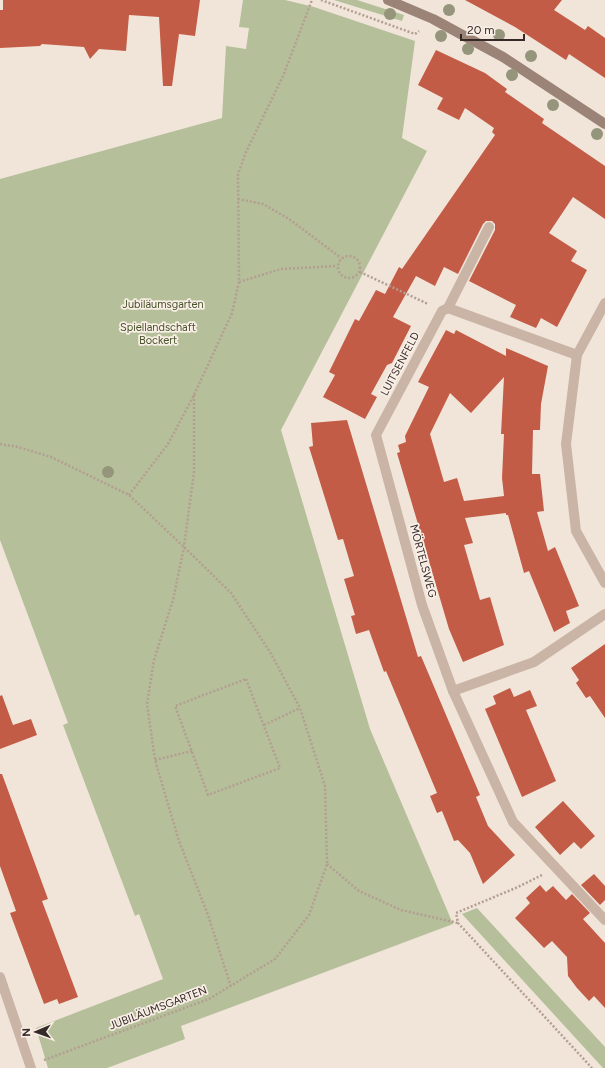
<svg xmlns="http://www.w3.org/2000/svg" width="605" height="1068" font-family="Figtree,sans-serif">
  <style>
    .green { fill: #b5bf9a }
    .building { fill: #c35c46; fill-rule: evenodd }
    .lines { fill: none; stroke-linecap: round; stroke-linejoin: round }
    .path { stroke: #b49e91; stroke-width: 2.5; stroke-dasharray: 2 2; stroke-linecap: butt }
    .street { stroke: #c9b4a6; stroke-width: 10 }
    .secondary { stroke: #9c8378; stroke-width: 10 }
    .tree { fill: #94957a }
    .labels { text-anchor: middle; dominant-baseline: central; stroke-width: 3.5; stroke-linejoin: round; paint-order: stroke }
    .park-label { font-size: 11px; fill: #47532b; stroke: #f9efe6 }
    .street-label { font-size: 11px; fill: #352a27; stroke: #f9efe6 }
  </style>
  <rect width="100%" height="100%" fill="#f1e5da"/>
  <g class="green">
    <polygon points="243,0 285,0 314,7 415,41 402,138 427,151 281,430 370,729 453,924 181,1026 185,1039 107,1068 48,1068 36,1028 163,979 139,914 135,916 63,725 68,723 0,540 0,179 222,118 226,46 246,49 249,28 239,27"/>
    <polygon points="334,0 357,0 404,15 402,21"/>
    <polygon points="477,908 605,1047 605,1068 603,1068 462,914"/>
  </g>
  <g class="building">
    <polygon points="3,0 200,0 195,36 179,34 172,86 163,86 159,17 129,15 126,51 99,49 90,59 84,47 42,44 40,46 0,48 0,10 3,10"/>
    <polygon points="465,0 562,0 554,10 585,30 588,26 605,38 605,78 569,54 566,60 515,27"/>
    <polygon points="436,50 485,73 507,89 505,92 544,119 542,123 605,166 605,219 573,197 549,233 577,251 571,261 587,270 557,327 541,318 536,328 510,317 516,305 469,281 495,230 495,224 492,221 486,221 483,224 458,274 444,267 435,286 416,276 393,317 411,326 392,363 387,365 371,394 377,397 365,419 323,397 335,375 329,372 355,319 359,321 376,290 385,294 399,267 402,269 495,135 492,132 494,128 465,108 459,120 437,109 443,98 418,85"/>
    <path d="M 446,330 L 454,334 L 456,330 L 506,356 L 506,348 L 548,366 L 541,404 L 540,430 L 533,430 L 532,474 L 540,474 L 544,511 L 537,512 L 548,551 L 555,547 L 579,606 L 566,611 L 570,623 L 554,632 L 529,571 L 524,573 L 508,515 L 506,515 L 506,513 L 465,518 L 473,543 L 464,545 L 480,600 L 490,597 L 504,645 L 463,662 L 449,629 L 397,453 L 400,452 L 398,445 L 406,442 L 405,436 L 429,387 L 418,382 ZM 504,377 L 501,434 L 504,434 L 502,478 L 504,496 L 464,501 L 457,478 L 444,482 L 430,434 L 450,393 L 471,413 Z"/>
    <polygon points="347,420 418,657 421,656 480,795 476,797 488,826 515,855 483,884 470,853 458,840 454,841 442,811 437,813 430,796 437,793 386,671 384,672 369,630 356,634 351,616 355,615 344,579 354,576 343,539 338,540 309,447 313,446 311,423"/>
    <polygon points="605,644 605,718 590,696 586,698 576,683 579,680 571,668"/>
    <polygon points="510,688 514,697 530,690 537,706 526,710 556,781 522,797 485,709 496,704 493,696"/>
    <polygon points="2,695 13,725 31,719 37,735 0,749 0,696"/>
    <polygon points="0,774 2,774 48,899 42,901 78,997 59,1004 57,999 44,1004 10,913 16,911 0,866"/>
    <polygon points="563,801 595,836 581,849 574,842 560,855 535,827"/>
    <polygon points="594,874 605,886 605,900 600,905 581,885"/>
    <polygon points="540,885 546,892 553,886 566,900 572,894 590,913 583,919 605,943 605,1008 594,996 589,1001 577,988 568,976 567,957 552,941 544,948 515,918 530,903 526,898"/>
  </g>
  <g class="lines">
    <g class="path">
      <polyline points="321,0 415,34 419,31"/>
      <polyline points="238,199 263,204 289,219 341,258"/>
      <circle cx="349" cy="267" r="11"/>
      <polyline points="360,272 428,304"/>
      <polyline points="239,282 281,269 337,266"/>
      <polyline points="194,395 194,472 184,547 173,600 154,660 147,704 155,760 179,841 208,915 231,987"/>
      <polyline points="0,444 18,447 51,457 129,495 184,547 231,593 270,652 300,708 325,786 327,864 309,915 275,959 209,999 44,1060"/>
      <polyline points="129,495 168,444 194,395 232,313 239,282 238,174 246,152 283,76 312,0"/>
      <polygon points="246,679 280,768 208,795 175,706"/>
      <polyline points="264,725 300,708"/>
      <polyline points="155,760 192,751"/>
      <polyline points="327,864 359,891 401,910 458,923"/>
      <polyline points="542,875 518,887 456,913 458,923 592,1068"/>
    </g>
    <g class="street">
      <polyline points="489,227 448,308 442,311 376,435 422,605 453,691 513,822 605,920"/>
      <polyline points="605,303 577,355 566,444 576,531 605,583"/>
      <polyline points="448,308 577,355"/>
      <polyline points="453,691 534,662 605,614"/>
      <polyline points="0,977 31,1068"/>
    </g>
    <polyline class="secondary" points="388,0 433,19 503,57 605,124"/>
  </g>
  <g class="tree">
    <circle cx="449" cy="10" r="6"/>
    <circle cx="390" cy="14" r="6"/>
    <circle cx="499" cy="35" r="6"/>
    <circle cx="441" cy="36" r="6"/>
    <circle cx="468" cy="49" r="6"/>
    <circle cx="531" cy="56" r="6"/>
    <circle cx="512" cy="75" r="6"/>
    <circle cx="553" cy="105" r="6"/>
    <circle cx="597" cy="134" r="6"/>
    <circle cx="108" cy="472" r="6"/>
  </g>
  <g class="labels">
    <g class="park-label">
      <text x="163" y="304">Jubiläumsgarten</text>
      <text x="158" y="327">Spiellandschaft<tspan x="158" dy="13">Bockert</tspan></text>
    </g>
    <g class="street-label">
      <text transform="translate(400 364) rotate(-62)">LUITSENFELD</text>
      <text transform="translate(423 561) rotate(75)">MÖRTELSWEG</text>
      <text transform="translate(158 1008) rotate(-21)">JUBILÄUMSGARTEN</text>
    </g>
  </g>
  <g transform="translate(36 1032) rotate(268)" stroke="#f9efe6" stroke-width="3" paint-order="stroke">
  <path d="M0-3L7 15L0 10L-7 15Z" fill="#352a27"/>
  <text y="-6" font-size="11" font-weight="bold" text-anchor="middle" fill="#352a27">N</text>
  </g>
  <path d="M461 34v6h63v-6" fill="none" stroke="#352a27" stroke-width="2"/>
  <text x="467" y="34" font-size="12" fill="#352a27" stroke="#f9efe6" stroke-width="3" paint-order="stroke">20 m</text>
</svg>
